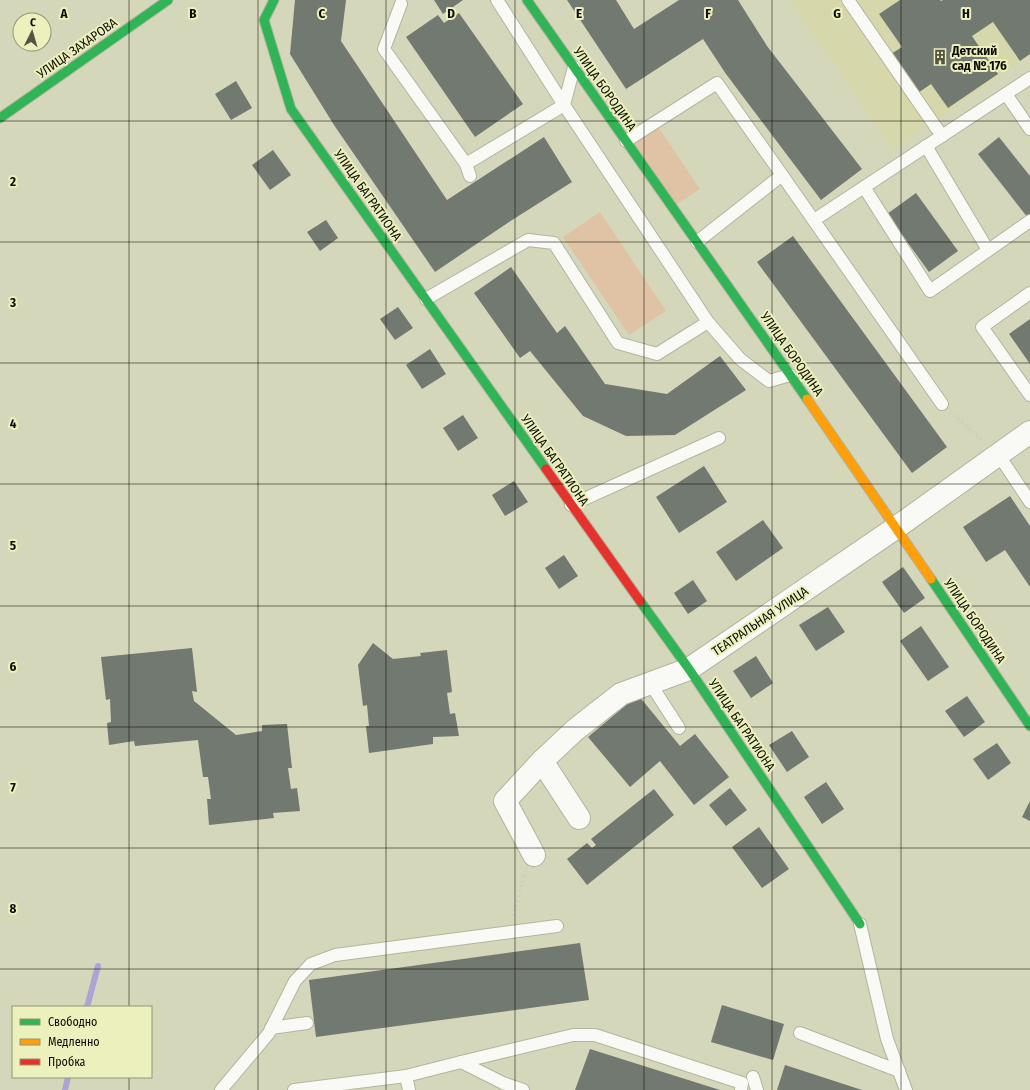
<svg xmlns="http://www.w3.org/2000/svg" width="1030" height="1090" font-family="'Fira Sans Condensed',sans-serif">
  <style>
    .built { fill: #d6d8ac }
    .green { fill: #e0c2a4 }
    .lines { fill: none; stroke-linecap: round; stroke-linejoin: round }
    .stream { stroke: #ada4d5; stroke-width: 6 }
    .building { fill: #717970 }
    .lane-casing { stroke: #b3b59f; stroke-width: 14 }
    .street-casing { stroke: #b3b59f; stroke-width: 24 }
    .fast-casing { stroke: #b3b59f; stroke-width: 11 }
    .slow-casing { stroke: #b3b59f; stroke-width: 11 }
    .jam-casing { stroke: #b3b59f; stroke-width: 11 }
    .path { stroke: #cccdc4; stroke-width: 2.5; stroke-dasharray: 2 3; stroke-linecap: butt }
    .lane { stroke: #f9f9f5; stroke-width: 12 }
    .street { stroke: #f9f9f5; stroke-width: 22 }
    .fast { stroke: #30b455; stroke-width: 9 }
    .slow { stroke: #ff9f0a; stroke-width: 9 }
    .jam { stroke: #e5322d; stroke-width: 9 }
    .grid { fill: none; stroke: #0e0e01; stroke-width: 1; stroke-opacity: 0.55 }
    .labels { text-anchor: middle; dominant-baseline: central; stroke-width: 4; stroke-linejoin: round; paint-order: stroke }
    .street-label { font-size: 13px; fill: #0e0e01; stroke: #ecf0bd }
    .poi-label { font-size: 13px; font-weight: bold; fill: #0e0e01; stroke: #ecf0bd; text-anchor: start }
    .grid-label { font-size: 13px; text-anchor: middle; font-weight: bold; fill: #0e0e01; stroke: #ecf0bd; stroke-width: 4; stroke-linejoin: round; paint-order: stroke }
  </style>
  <rect width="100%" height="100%" fill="#d5d7bb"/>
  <polygon class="built" points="789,0 1030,0 1030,56 893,150"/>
  <g class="green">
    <polygon points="654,121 700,189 675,205 629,137"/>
    <polygon points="600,212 666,311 629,335 563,237"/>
  </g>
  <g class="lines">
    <g class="stream">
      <polyline points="87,1007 98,966"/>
      <polyline points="65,1090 68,1077"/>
    </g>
  </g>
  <g class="building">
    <polygon points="295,0 346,0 341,41 447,200 544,137 572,182 509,222 435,272 334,125 290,54"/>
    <polygon points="434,0 463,0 443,14"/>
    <polygon points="567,0 616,0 634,29 679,0 738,0 767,46 862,169 821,200 726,74 703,39 626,89"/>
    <polygon points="900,0 940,0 941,1 943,0 1030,0 1030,54 1020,61 993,22 972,36 998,74 948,108 931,84 918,93 891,54 902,47 879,14"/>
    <polygon points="459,13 523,104 475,137 406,37 438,15 444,23"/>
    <polygon points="236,81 252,108 231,120 215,94"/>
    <polygon points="999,137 1030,176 1030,217 1028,218 978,154"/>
    <polygon points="273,150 291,175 270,190 252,165"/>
    <polygon points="916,193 958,251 929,272 887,214"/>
    <polygon points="326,220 338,238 320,251 307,232"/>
    <polygon points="793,236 947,447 912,473 757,262"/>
    <polygon points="511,267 557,333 565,326 605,384 667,394 720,356 746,390 675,435 626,436 583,416 530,351 520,358 474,293"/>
    <polygon points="398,307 413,328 395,340 380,319"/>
    <polygon points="1030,319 1030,364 1009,334"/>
    <polygon points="430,349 446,374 422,389 406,365"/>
    <polygon points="463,415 478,438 458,451 443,428"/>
    <polygon points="704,466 727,502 679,533 656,497"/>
    <polygon points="514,481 528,502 505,516 492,495"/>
    <polygon points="1010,496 1030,526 1030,587 1005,550 986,562 963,527"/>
    <polygon points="763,520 783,548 736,581 716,552"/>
    <polygon points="564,555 578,576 559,589 545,568"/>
    <polygon points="903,567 925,598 904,613 882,582"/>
    <polygon points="693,580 707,601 688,614 674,593"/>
    <polygon points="828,607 845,632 816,651 799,625"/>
    <polygon points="921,626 949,667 928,681 900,641"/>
    <polygon points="373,643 393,659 421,656 420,653 447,650 452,692 447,693 450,714 455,713 459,736 433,737 433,744 369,753 366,726 369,726 367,705 363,706 358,665"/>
    <polygon points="192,648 197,692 192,691 194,701 236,735 262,731 262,725 287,724 292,768 288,768 291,789 297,788 300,811 273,813 274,818 209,825 207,799 211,799 208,777 203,777 198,740 135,746 134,741 109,745 107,723 111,722 110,699 106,700 101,657"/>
    <polygon points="756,656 773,683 751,698 733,671"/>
    <polygon points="638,695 680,746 695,734 729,777 694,805 660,761 630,787 588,737"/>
    <polygon points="967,696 985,722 964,737 945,711"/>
    <polygon points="792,731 809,757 787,772 769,745"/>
    <polygon points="997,743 1011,763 988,780 973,759"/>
    <polygon points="826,782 844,809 822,824 804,797"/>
    <polygon points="730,788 747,810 726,826 709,805"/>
    <polygon points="654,789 674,815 587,885 567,859 587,843 592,848 596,845 591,839"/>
    <polygon points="1030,801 1030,821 1022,817"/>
    <polygon points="759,827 789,869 762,888 732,847"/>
    <polygon points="580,943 589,1000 316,1037 309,980"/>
    <polygon points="722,1005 784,1024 773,1060 711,1042"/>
    <polygon points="590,1049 720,1090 575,1090"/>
    <polygon points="785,1065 862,1090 777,1090"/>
  </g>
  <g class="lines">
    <g class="lane-casing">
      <g id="lane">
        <polyline points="848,0 942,136"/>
        <polyline points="401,4 384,49 466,164 470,176"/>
        <polyline points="574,67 564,105 708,322"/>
        <polyline points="1006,94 1030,129"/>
        <polyline points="626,141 717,83 782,175 697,242"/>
        <polyline points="926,146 988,250"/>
        <polyline points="466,164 564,105 497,0"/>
        <polyline points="782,175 942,404"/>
        <polyline points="864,187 930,291 1030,221"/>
        <polyline points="814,220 1030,78"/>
        <polyline points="1030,293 982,327 1030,395"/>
        <polyline points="426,299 528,240 554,243 618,343 657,354 708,322 740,359 769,381 790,375"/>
        <polyline points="998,454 1030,502"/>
        <polyline points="571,505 719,438"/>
        <polyline points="650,683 679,728"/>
        <polyline points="860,924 887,1039 906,1090"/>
        <polyline points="271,1028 307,1023"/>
        <polyline points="800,1033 899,1071"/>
        <polyline points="461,1062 573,1035 595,1035 742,1083 741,1090"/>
        <polyline points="406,1076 409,1090"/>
        <polyline points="753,1077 757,1090"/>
        <polyline points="221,1090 269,1033 295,981 311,964 335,955 557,926"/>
        <polyline points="294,1090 406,1076 461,1062 503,1083 523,1090"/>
      </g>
    </g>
    <g class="street-casing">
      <g id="street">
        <polyline points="579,818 542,761 575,730 621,694 689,669 897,527 1030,432"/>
        <polyline points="534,855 505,801 542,761"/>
      </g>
    </g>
    <g class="fast-casing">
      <g id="fast">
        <polyline points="274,0 264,20 291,109 546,469"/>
        <polyline points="527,0 807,399"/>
        <polyline points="0,118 168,0"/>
        <polyline points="931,579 1030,726"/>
        <polyline points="640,601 689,669 860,924"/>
      </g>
    </g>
    <g class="slow-casing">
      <polyline id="slow" points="807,399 931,579"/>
    </g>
    <g class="jam-casing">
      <polyline id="jam" points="546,469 640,601"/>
    </g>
    <g class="path">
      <polyline points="954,415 982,440"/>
      <polyline points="513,916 523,880 526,873"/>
    </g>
    <use href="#lane" class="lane"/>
    <use href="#street" class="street"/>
    <use href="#fast" class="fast"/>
    <use href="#slow" class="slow"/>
    <use href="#jam" class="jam"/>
  </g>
  <path class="grid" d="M 129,0 L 129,1007M 258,0 L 258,1090M 386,0 L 386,1090M 515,0 L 515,1090M 644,0 L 644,1090M 772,0 L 772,1090M 901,0 L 901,1090M 0,121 L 1030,121M 0,242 L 1030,242M 0,363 L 1030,363M 0,484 L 1030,484M 0,606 L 1030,606M 0,727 L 1030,727M 0,848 L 1030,848M 0,969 L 1030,969M 129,1077 L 129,1090"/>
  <defs>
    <g id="building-bare" transform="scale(1.2)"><path d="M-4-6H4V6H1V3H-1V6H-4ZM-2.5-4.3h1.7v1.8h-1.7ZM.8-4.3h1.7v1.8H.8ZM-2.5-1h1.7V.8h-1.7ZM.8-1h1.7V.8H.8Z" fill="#545442" stroke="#ecf0bd" stroke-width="2.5" paint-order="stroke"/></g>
  </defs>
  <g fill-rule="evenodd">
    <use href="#building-bare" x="940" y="57"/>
  </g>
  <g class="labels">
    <g class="street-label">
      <text transform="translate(77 48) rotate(-35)">УЛИЦА ЗАХАРОВА</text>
      <text transform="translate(605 89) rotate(55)">УЛИЦА БОРОДИНА</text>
      <text transform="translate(368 195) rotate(55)">УЛИЦА БАГРАТИОНА</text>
      <text transform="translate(792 354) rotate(55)">УЛИЦА БОРОДИНА</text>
      <text transform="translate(555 460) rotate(55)">УЛИЦА БАГРАТИОНА</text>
      <text transform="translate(760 621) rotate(-34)">ТЕАТРАЛЬНАЯ УЛИЦА</text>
      <text transform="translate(975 621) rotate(56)">УЛИЦА БОРОДИНА</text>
      <text transform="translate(742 725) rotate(56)">УЛИЦА БАГРАТИОНА</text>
    </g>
    <g class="poi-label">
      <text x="952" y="50">Детский<tspan x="952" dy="15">сад № 176</tspan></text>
    </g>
  </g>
  <g class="grid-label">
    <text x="64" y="18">A</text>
    <text x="193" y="18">B</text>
    <text x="322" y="18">C</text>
    <text x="451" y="18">D</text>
    <text x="579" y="18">E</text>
    <text x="708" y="18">F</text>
    <text x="837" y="18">G</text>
    <text x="966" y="18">H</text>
    <text x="13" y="186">2</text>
    <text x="13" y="307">3</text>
    <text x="13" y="428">4</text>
    <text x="13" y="550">5</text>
    <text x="13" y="671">6</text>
    <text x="13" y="792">7</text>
    <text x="13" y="913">8</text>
  </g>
  <rect x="12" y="1006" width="140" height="72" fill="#ecf0bd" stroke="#939672"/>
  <rect x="20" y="1019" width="20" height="6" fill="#30b455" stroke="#939672"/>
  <text x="48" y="1026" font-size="12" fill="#0e0e01">Свободно</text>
  <rect x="20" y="1039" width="20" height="6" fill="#ff9f0a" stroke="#939672"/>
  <text x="48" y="1046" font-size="12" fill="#0e0e01">Медленно</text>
  <rect x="20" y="1059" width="20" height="6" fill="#e5322d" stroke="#939672"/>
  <text x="48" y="1066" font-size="12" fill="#0e0e01">Пробка</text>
  <g transform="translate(32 32) rotate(5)"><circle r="19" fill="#ecf0bd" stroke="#939672"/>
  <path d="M0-3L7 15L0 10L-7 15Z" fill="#545442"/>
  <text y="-6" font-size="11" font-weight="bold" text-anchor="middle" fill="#0e0e01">С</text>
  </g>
</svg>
